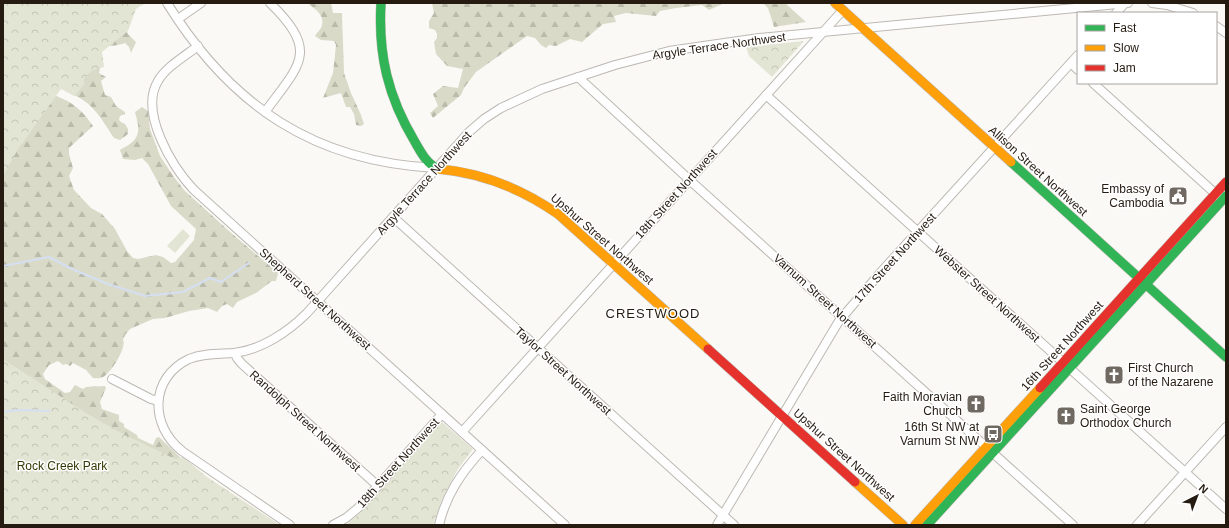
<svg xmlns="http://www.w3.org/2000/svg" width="1229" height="528" font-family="Helvetica,sans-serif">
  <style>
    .green { fill: #e3e5d4 }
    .forest { fill: url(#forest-firs) }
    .park { fill: url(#park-crowns) }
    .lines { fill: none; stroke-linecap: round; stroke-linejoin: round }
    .stream { stroke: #d5dff2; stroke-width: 2 }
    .street-casing { stroke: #bdb8b2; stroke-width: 10 }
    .fast-casing { stroke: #bdb8b2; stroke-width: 10 }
    .slow-casing { stroke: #bdb8b2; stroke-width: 10 }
    .jam-casing { stroke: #bdb8b2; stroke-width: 10 }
    .street { stroke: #fefefe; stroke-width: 8 }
    .fast { stroke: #30b455; stroke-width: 9 }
    .slow { stroke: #ff9f0a; stroke-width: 9 }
    .jam { stroke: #e5322d; stroke-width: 9 }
    .labels { text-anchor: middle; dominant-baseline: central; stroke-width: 3; stroke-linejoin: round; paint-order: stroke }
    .street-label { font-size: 12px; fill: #251b11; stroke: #fff }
    .poi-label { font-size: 12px; fill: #251b11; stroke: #fff; text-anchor: end }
    .park-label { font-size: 12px; fill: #353a04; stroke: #fff }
    .neighbourhood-label { font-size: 13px; letter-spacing: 1px; fill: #251b11; stroke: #fff }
  </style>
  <defs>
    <pattern id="forest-firs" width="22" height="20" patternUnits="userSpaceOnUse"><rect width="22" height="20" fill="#d9dbc8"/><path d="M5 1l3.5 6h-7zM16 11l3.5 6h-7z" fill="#babbab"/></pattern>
    <pattern id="park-crowns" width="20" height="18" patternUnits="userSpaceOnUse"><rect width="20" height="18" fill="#e3e5d4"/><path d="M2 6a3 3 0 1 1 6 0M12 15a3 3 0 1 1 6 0" fill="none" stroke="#c3c4b5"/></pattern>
  </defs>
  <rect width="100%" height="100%" fill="#fbf9f6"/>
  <polygon class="green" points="183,229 190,236 175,253 167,246"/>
  <g class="forest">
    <path d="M 3,3 L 123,24 L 128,34 L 136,42 L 131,53 L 129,47 L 125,43 C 118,46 112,45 105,47 C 97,59 103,62 99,73 L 106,77 L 101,81 L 105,95 L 111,97 L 116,106 L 125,112 L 125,114 L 120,116 L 119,120 L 121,122 L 125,124 L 128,129 L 128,134 L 120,140 L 114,138 C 102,120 93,102 71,94 Z"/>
    <path d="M 307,3 L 331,3 L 333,13 L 342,13 L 344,73 L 351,93 L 361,115 L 364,124 L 361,126 L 356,125 L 354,114 L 350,107 L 346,107 L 341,93 L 323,98 L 333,73 L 336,45 L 334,41 L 321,40 L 315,36 C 317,32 321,30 322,25 C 325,15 314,8 307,3 Z"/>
    <polygon points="432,3 725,3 709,10 702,5 676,8 660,11 656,16 626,13 614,16 616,22 603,24 582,42 570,39 556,46 549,45 546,48 541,45 535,38 527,36 476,72 464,88 461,95 433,118 430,113 438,106 433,94 443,86 458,88 463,69 447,66 436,54 434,42 437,38 437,34 435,30 429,28 429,21 434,13"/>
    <polygon points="763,3 785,3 806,22 774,27 768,8"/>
    <path d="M 56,96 C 73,102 83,111 93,126 L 69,148 L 69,154 L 73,168 L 69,176 L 74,190 L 91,208 L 102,214 L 115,229 L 127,251 L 133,258 L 138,259 L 156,255 L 163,257 L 171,263 L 175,262 L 194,240 L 196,229 L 171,206 L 148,164 L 142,158 L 135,160 L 123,159 L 120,150 C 124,147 128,146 131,143 C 142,134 138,124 135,112 L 142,107 L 148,111 L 150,129 L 160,156 L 174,177 L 184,190 L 229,231 L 278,273 L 276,281 L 272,281 L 256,293 L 237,302 L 233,308 L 227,304 L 222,306 L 217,312 L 208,308 L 189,311 L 165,318 L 153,319 L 130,329 L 125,335 L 123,340 C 127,347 111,373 103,377 C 100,379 97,378 93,378 L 86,370 L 73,363 L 70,366 L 66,364 L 63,365 L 58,361 L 49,365 L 43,374 L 45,379 L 65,393 L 70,392 L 75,385 L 83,389 L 86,387 L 105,386 L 106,388 L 100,402 L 102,409 L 119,415 L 119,421 L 124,424 L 124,427 L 137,435 L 138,438 L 153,445 L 156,438 L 159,437 L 181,458 L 206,478 L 3,525 L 3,105 Z"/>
  </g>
  <g class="park">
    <polygon points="3,3 145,3 136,9 128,31 102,52 104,67 93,70 84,78 84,85 74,96 61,89 17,151 3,176"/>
    <polygon points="804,41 772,77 749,56 746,47"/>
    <polygon points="3,359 86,413 123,434 175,459 183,457 207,477 280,525 3,525"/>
    <polygon points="442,422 473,449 458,469 442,499 433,525 346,525 359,514 388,480"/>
  </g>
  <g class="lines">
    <g class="stream">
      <polyline points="3,266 49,257 72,269 108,284 145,296 183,292 210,278 221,282 249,263"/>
      <polyline points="3,412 17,410 49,411"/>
    </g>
    <g class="street-casing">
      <g id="street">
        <path d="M 167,3 C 231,106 314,162 436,168"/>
        <polyline points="1152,3 1167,5 1193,13"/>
        <polyline points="1116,13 1125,3"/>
        <polyline points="178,19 201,3"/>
        <polyline points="1216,26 1226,33"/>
        <path d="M 198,46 C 185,56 166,67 158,81 C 139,112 172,167 194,190 L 565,525"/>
        <polyline points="1071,63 1078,70"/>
        <polyline points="578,77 694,184 1073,525"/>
        <polyline points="1093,83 1218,196"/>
        <polyline points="766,95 1226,509"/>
        <path d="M 265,112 C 300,64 320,52 270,3"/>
        <polyline points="393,217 734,525"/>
        <polyline points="235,353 237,358 242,364 378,486"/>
        <polyline points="112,379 151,399 158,401"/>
        <polyline points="462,432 843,10"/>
        <path d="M 290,525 L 182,451 C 150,426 149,378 189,359 C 203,353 219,354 234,353 C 261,350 288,332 307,313 L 469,132 L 484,119 L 501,108 L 542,89 L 615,65 L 669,51 L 759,38 L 1128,3"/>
        <polyline points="333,525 346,518 358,508 442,414"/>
        <path d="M 439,525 C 446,495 461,473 482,450"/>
        <polyline points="717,525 839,321 881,272 1078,55"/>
        <polyline points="1137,525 1226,427"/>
      </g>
    </g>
    <g class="fast-casing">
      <g id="fast">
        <path d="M 381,3 C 378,55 388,97 415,142 C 421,152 427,165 439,169"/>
        <polyline points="1011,162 1226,357"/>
        <polyline points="927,525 1226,196"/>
      </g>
    </g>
    <g class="slow-casing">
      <g id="slow">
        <polyline points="835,3 1011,162"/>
        <path d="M 439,169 C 483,173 522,189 558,214 L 708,349"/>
        <polyline points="855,482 903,525"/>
        <polyline points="915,525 1040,388"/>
      </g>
    </g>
    <g class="jam-casing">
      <g id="jam">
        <polyline points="708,349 855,482"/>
        <polyline points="1040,388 1226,182"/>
      </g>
    </g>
    <use href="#street" class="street"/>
    <use href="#fast" class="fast"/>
    <use href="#slow" class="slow"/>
    <use href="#jam" class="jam"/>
  </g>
  <defs>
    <g id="civic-square" transform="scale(1)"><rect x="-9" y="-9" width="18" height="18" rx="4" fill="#706961" stroke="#fff"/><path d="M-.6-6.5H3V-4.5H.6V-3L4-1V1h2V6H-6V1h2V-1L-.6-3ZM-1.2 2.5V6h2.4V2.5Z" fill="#fff"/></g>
    <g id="church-square" transform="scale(1)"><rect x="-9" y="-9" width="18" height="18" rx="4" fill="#706961" stroke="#fff"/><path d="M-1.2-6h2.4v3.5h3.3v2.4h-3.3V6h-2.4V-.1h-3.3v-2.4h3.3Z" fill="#fff"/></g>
    <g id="bus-square" transform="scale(1)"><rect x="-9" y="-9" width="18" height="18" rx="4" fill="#706961" stroke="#fff"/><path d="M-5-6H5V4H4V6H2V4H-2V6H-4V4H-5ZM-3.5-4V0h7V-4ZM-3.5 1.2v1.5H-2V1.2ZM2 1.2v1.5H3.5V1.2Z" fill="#fff"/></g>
  </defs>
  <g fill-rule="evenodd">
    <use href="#civic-square" x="1178" y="196"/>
    <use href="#church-square" x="1114" y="375"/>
    <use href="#church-square" x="976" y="404"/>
    <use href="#church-square" x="1066" y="416"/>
    <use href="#bus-square" x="993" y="434"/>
  </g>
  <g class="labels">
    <g class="street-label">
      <text transform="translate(719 46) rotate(-8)">Argyle Terrace Northwest</text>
      <text transform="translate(1038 171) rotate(42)">Allison Street Northwest</text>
      <text transform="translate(424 183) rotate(-48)">Argyle Terrace Northwest</text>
      <text transform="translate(676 194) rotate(-48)">18th Street Northwest</text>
      <text transform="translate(602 239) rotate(41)">Upshur Street Northwest</text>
      <text transform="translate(895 258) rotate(-48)">17th Street Northwest</text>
      <text transform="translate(987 294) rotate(42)">Webster Street Northwest</text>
      <text transform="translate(315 299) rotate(42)">Shepherd Street Northwest</text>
      <text transform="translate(825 301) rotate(42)">Varnum Street Northwest</text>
      <text transform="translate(1062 346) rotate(-48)">16th Street Northwest</text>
      <text transform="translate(563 371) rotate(42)">Taylor Street Northwest</text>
      <text transform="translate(305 421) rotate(42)">Randolph Street Northwest</text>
      <text transform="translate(844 455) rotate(42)">Upshur Street Northwest</text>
      <text transform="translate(398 463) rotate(-48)">18th Street Northwest</text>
    </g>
    <g class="poi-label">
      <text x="1164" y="189">Embassy of<tspan x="1164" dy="14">Cambodia</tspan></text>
      <text x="1128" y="368" text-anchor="start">First Church<tspan x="1128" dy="14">of the Nazarene</tspan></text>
      <text x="962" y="397">Faith Moravian<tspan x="962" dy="14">Church</tspan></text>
      <text x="1080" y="409" text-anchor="start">Saint George<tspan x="1080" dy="14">Orthodox Church</tspan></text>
      <text x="979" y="427">16th St NW at<tspan x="979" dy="14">Varnum St NW</tspan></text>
    </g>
    <g class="park-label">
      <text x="62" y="466">Rock Creek Park</text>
    </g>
    <g class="neighbourhood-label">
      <text x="653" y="313">CRESTWOOD</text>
    </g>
  </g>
  <rect width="1229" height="528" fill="none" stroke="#251b11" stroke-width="8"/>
  <rect x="1077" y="12" width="140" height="72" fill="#ffffff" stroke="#a8a4a0"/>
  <rect x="1085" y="25" width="20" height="6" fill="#30b455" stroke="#a8a4a0"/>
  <text x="1113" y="32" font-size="12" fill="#251b11">Fast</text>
  <rect x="1085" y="45" width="20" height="6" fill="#ff9f0a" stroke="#a8a4a0"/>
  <text x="1113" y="52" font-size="12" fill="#251b11">Slow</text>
  <rect x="1085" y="65" width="20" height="6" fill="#e5322d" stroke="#a8a4a0"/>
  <text x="1113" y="72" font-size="12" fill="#251b11">Jam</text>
  <g transform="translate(1197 496) rotate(42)" stroke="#ffffff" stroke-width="3" paint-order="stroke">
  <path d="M0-3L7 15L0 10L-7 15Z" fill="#251b11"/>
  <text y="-6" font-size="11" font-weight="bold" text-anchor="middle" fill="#251b11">N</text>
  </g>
</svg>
